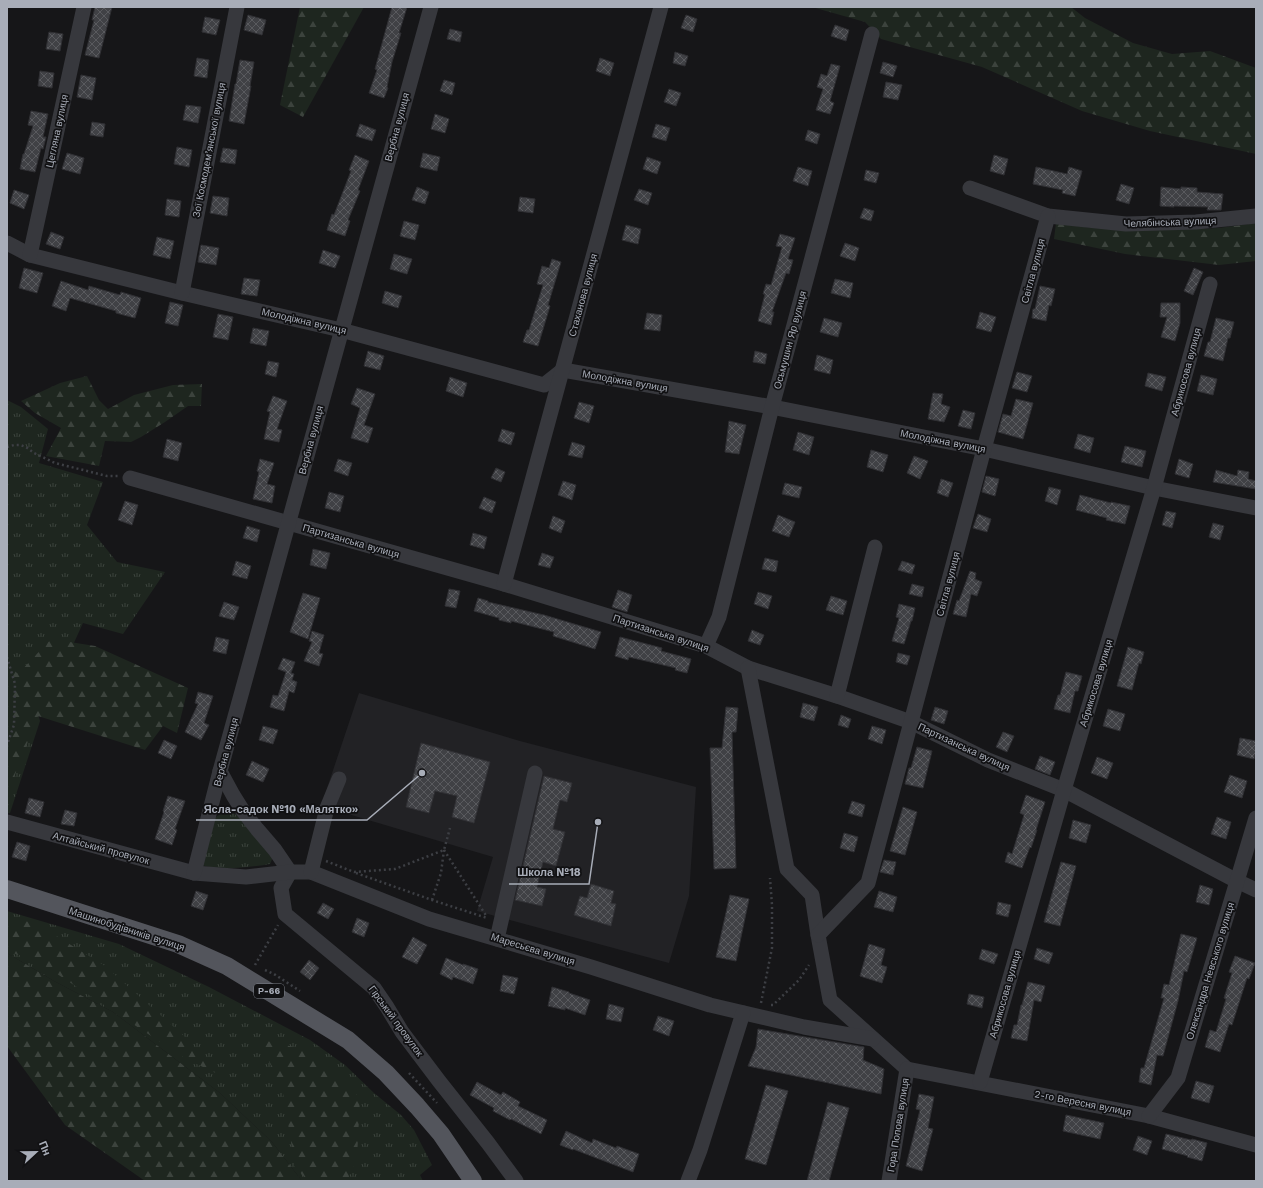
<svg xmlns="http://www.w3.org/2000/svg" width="1263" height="1188" font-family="'Work Sans',sans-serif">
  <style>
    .built { fill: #222225 }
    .grass { fill: url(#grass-tufts) }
    .forest { fill: url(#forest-firs) }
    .building { fill: url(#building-cross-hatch); stroke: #303034 }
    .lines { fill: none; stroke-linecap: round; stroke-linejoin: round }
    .path { stroke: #3d3f44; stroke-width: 2.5; stroke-dasharray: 2 3; stroke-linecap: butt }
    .minor { stroke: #37383d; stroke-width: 15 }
    .major { stroke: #53555c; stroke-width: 18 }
    .labels { text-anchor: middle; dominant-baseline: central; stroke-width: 3.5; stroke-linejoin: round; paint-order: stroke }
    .shield { fill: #111113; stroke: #7b7e86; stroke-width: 1 }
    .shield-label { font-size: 9px; font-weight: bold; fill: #a8adb8 }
    .street-label { font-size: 10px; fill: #a8adb8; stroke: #111113 }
    .leader { fill: none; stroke: #a8adb8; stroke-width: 1.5 }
    .callout-dot { fill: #a8adb8; stroke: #111113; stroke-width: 1.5 }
    .callout-label { font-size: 11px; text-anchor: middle; font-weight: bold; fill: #a8adb8; stroke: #111113; stroke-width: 3.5; stroke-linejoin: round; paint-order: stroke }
  </style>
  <defs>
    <pattern id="grass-tufts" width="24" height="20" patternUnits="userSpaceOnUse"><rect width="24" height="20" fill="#1e261f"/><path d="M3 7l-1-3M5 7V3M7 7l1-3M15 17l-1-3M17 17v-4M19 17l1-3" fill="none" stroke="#3c433d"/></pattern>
    <pattern id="forest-firs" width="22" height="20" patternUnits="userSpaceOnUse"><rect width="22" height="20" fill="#1e261f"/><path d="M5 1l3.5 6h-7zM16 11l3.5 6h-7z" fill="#3c433d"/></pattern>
    <pattern id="building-cross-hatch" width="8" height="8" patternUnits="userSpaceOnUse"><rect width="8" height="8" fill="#404145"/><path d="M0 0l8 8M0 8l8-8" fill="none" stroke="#595a5e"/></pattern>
  </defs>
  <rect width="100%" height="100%" fill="#161618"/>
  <polygon class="built" points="359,693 520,741 696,787 689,896 669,963 477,911 493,857 321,806"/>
  <g class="grass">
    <polygon points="7,400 21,407 48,429 39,463 103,482 87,525 117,562 165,572 123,634 83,623 61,671 31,691 40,721 10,813 7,813"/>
    <path d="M 229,812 L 237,815 L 273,857 L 270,864 C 253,867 218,871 202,865 L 213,819 L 219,815 Z"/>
    <polygon points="7,911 119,944 209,987 310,1040 345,1065 374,1093 401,1115 414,1130 432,1165 420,1175 423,1181 302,1181 272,1142 220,1093 113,1012 54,981 7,953"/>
  </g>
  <g class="forest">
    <polygon points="300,7 364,7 303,117 280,105"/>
    <polygon points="812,7 1071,7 1085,18 1133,43 1172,54 1210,51 1256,68 1256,154 1150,131 1082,111 982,67 881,39 865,22"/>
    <polygon points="1056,223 1091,228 1201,229 1219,228 1256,223 1256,261 1219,265 1125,254 1054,239"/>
    <polygon points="87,376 99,400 108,409 134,395 173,385 202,384 201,406 188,406 165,422 141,437 131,442 105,441 99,466 46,456 61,428 35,413 21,401 60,383"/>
    <polygon points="51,639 95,646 188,688 177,733 163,726 145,750 38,716 7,795 7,663 18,674"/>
    <polygon points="7,916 37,924 105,966 185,1037 220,1075 186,1059 39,962 7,951"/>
    <polygon points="7,953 54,981 113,1012 220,1093 272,1142 302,1181 145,1181 65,1125 7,1046"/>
    <polygon points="259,1039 311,1051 360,1098 357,1158 347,1181 308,1181 295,1167 283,1093"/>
  </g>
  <g class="building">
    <polygon points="95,7 112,7 99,58 85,55 94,20 92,20"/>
    <polygon points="392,7 407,7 399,33 401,33 392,62 387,87 388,88 384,98 369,93 377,70 375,69"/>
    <polygon points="248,15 266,20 262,35 244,30"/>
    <polygon points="686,15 697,19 693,32 681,28"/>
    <polygon points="205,17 220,20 216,35 202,32"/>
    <polygon points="835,25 849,30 846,41 831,36"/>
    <polygon points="450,29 462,32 460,42 447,39"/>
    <polygon points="49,32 63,34 60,51 46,49"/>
    <polygon points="675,52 688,56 685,66 673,63"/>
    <polygon points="197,58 209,60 207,78 194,76"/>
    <polygon points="600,58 614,63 610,76 596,71"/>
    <polygon points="240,60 254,62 250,86 251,86 244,124 229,121 235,84 236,84"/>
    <polygon points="883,62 897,66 893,77 880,73"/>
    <polygon points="831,64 840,66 830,101 834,103 830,114 816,110 823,89 817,87 821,74 827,76"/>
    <polygon points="40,71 54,73 52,88 38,86"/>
    <polygon points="81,75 96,78 92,100 77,97"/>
    <polygon points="444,80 455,83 452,95 440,91"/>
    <polygon points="886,82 902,85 898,100 883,97"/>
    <polygon points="669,89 681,93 676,106 664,102"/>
    <polygon points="186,105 201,107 198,123 183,120"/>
    <polygon points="31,111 48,114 43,137 46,137 43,149 41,148 35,172 20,169 23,154 24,154 33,126 28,125"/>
    <polygon points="435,114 449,119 445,133 431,129"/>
    <polygon points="92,122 105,124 103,137 90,135"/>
    <polygon points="360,124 376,130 372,141 356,136"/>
    <polygon points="656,124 670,128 666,141 652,137"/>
    <polygon points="808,130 820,134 817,144 805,140"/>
    <polygon points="177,147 192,150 189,167 174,164"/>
    <polygon points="223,148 237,150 235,164 220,162"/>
    <polygon points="67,153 84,158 80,174 62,169"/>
    <polygon points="423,153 440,157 437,171 420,167"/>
    <polygon points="355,155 369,161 358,190 360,191 348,220 350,221 345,236 327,230 332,214 334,215 351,171 349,170"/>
    <polygon points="994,155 1008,159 1004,175 990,171"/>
    <polygon points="647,157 661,162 657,174 643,169"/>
    <polygon points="798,167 812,171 808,186 793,181"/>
    <polygon points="1036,167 1067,174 1069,167 1082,171 1075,196 1062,193 1063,190 1033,184"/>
    <polygon points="866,170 879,173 876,183 864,180"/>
    <polygon points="1121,184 1134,188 1129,204 1116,200"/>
    <polygon points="417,187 429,192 425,204 412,200"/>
    <polygon points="1161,187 1181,189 1181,187 1197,188 1197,192 1223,194 1221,210 1207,210 1208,207 1174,206 1174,207 1160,206"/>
    <polygon points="639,189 652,193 648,205 634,200"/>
    <polygon points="14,190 29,195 24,209 10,203"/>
    <polygon points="213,196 229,198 227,216 210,213"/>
    <polygon points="520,197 535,199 533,213 518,211"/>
    <polygon points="167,199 181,201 179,217 165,215"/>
    <polygon points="864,208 874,211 871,221 860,218"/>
    <polygon points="404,221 419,225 415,240 400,236"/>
    <polygon points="626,225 641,229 638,244 622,240"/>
    <polygon points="51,232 64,237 60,249 46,244"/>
    <polygon points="780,234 795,238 788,259 793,260 789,274 786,273 772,312 774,312 771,325 758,321 765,294 763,294 766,284 771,285 782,247 776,246"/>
    <polygon points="157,237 174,241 170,259 153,255"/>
    <polygon points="845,243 859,248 855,261 840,256"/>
    <polygon points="201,245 219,248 216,265 198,262"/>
    <polygon points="323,250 340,256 335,268 319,263"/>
    <polygon points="394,254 412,259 407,274 390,269"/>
    <polygon points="552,259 561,262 548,305 550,306 538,346 523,342 527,330 529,330 543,285 537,284 542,266 549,268"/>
    <polygon points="24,268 43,273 37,293 19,288"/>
    <polygon points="1194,268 1203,272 1193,295 1184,291"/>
    <polygon points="244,278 260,280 257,296 241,294"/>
    <polygon points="835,279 853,283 850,298 831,293"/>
    <polygon points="61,281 88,290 89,286 120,295 121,292 141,298 135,318 116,313 116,311 70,298 66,311 52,306"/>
    <polygon points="1040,286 1055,289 1051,306 1049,305 1046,321 1032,318 1033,309 1035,309"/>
    <polygon points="385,291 402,296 398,308 382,303"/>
    <polygon points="170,302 183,305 178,326 165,323"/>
    <polygon points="1161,303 1180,303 1180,323 1175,341 1161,337 1167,317 1160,317"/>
    <polygon points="980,312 996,317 991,332 976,328"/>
    <polygon points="647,313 662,315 660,331 644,329"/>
    <polygon points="218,314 233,317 228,340 213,337"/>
    <polygon points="824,318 842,323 838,337 820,332"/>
    <polygon points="1216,318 1234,322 1230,338 1228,338 1223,361 1204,356 1208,342 1210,342"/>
    <polygon points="253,328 269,331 266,346 250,343"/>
    <polygon points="368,351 384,356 380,370 364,366"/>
    <polygon points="755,351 767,354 765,364 753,362"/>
    <polygon points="817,355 833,360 830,374 814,370"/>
    <polygon points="268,361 279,363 276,377 265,374"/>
    <polygon points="1017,372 1032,376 1027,392 1012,388"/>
    <polygon points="1148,373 1166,377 1162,391 1145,386"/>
    <polygon points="1201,375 1217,379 1213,395 1197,391"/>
    <polygon points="450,377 467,383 463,397 446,391"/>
    <polygon points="357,388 375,394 364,425 373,428 368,443 351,438 360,408 351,404"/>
    <polygon points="933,393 943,394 941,404 950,407 944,422 928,419"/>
    <polygon points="273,396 287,401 277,429 282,430 279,442 264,439 270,412 267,411"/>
    <polygon points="1016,399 1033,403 1023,439 998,432 1003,414 1011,416"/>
    <polygon points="579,402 594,406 589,423 574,418"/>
    <polygon points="963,410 975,413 971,429 958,426"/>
    <polygon points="729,421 746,425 739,454 725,452"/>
    <polygon points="502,429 515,433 511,445 498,441"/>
    <polygon points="798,432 814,437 809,455 793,450"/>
    <polygon points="1078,434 1094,438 1090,453 1074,448"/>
    <polygon points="167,439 182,443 178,461 163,457"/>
    <polygon points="572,442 585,446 582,458 568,455"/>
    <polygon points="1125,446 1146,451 1142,467 1121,462"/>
    <polygon points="871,450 888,455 883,472 867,467"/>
    <polygon points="914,456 928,461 920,479 907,473"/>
    <polygon points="260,459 274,463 267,484 275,486 272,503 253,499 259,472 257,471"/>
    <polygon points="338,459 352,463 348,476 334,471"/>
    <polygon points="1179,459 1193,464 1189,478 1175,474"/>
    <polygon points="496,468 505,472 501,482 491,478"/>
    <polygon points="1216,470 1237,476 1238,470 1249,472 1248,479 1256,481 1256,489 1213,482"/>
    <polygon points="986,476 999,479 995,496 982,492"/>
    <polygon points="941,479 953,483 948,497 937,493"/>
    <polygon points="563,481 576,485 572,500 558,495"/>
    <polygon points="785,483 802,487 799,498 782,494"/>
    <polygon points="1049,487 1061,490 1057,505 1045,501"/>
    <polygon points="329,492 344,496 340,512 325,508"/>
    <polygon points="1080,495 1111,503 1111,502 1130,506 1125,524 1106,520 1107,518 1076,510"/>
    <polygon points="484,497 496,502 492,513 479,508"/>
    <polygon points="125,501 138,505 132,525 118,520"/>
    <polygon points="1166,511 1176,513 1172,528 1162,525"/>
    <polygon points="978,514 991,519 987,532 973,528"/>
    <polygon points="778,515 795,522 789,537 772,531"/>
    <polygon points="553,516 565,521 561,533 549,528"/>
    <polygon points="1213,523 1224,526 1220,540 1209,537"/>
    <polygon points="247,526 260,530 257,542 243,538"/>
    <polygon points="473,533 487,537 484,549 470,545"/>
    <polygon points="313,549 330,553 326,569 310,565"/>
    <polygon points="542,553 554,557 550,568 538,565"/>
    <polygon points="765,558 778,561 776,572 762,569"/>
    <polygon points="236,561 251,566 247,579 232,575"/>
    <polygon points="902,561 915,565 912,574 898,570"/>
    <polygon points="970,571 976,573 975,579 982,582 977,596 971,594 966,617 953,614 957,600 959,601"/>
    <polygon points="912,584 924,587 922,597 909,594"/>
    <polygon points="449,589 460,591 456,608 445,606"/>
    <polygon points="618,590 632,595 627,612 612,607"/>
    <polygon points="758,592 772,596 768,609 754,604"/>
    <polygon points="303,593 320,598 308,639 290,632"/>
    <polygon points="831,596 847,601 843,615 826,610"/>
    <polygon points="478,598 488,601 488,602 544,615 601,632 595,649 553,636 554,632 511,621 511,623 499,620 499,618 474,611"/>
    <polygon points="224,602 239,607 234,620 219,616"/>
    <polygon points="899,604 915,608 912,621 911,621 904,644 892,641 899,618 896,617"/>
    <polygon points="752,630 764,635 760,645 748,641"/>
    <polygon points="312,631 324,635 319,653 323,654 319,666 304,661 312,642 309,641"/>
    <polygon points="216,637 229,640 226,654 213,651"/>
    <polygon points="620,637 662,648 661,651 691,659 687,673 675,670 676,668 629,657 628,660 615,656"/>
    <polygon points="1128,647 1144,652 1141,664 1139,663 1132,690 1117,686"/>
    <polygon points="898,653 910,656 907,665 896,662"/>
    <polygon points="283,658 295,662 291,673 294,674 292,680 297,682 294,693 289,691 284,711 270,707 273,695 278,696 286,672 278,669"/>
    <polygon points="1066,672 1082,676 1078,691 1075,691 1070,713 1054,709 1058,695 1060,695"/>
    <polygon points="198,692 213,696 204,723 209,725 201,740 185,732 198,704 195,703"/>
    <polygon points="803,703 818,707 814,721 800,717"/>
    <polygon points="726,707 738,708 736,732 732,732 736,868 714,869 710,748 722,748"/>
    <polygon points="935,707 948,711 944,724 931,720"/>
    <polygon points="1108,709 1125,714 1120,731 1103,726"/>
    <polygon points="841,715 851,719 848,728 838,725"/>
    <polygon points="263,726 278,730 273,744 259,740"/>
    <polygon points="872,726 886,730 882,744 868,739"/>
    <polygon points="1003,732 1014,736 1007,752 996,747"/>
    <polygon points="1240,738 1256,741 1256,751 1254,759 1237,755"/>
    <polygon points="164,740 177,746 171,759 158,753"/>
    <polygon points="421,743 490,762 474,823 452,817 457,796 435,791 429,813 406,807"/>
    <polygon points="917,747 932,751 923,788 905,784 909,768 911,768"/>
    <polygon points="1040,756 1055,762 1050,775 1035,769"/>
    <polygon points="1097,757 1113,763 1107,779 1091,773"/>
    <polygon points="252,761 269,769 263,782 246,775"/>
    <polygon points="1230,775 1247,781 1242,798 1224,792"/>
    <polygon points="544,776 572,783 567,802 560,800 553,829 565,832 556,866 543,862 537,887 546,889 542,906 515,900"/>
    <polygon points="1026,795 1045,802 1036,830 1037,830 1031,848 1030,847 1022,868 1005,862 1008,852 1012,854 1024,815 1020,813"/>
    <polygon points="168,796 185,801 175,829 177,830 172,845 155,839 164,812 163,811"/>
    <polygon points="29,798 44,802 40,817 25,813"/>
    <polygon points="852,801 865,805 862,817 848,813"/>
    <polygon points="903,807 917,812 905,855 890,851"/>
    <polygon points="65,810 77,813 74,826 61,824"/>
    <polygon points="1217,817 1231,822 1226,839 1211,834"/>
    <polygon points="1073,820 1091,825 1086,843 1069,838"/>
    <polygon points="844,833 858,837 854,852 840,848"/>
    <polygon points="17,842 30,846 26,861 12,857"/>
    <polygon points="884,860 896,862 893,875 880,872"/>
    <polygon points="1061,862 1076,866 1060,926 1044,922"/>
    <polygon points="591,884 614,891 611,903 616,904 611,926 574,915 580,896 587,898"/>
    <polygon points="1200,885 1213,889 1209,905 1196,902"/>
    <polygon points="196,891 208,895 203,910 191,906"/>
    <polygon points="879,891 897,897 893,912 874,907"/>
    <polygon points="730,895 749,899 736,961 716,957"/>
    <polygon points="998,902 1011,905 1008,917 996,914"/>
    <polygon points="323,903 334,909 328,919 317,913"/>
    <polygon points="357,918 369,923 364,937 352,932"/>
    <polygon points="1181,934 1197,938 1187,972 1184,971 1178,1001 1163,1056 1157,1055 1151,1085 1139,1082 1141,1068 1144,1068 1164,998 1161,998 1164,984 1169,985"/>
    <polygon points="413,937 427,945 417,964 402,957"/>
    <polygon points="869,944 885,949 881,965 887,967 882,983 860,976"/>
    <polygon points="1037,948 1053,953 1049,964 1034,959"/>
    <polygon points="982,949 998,954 994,964 979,959"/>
    <polygon points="1235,956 1255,963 1249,979 1247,978 1232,1025 1229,1024 1220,1052 1205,1047 1210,1030 1216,1032 1226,999 1224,998 1232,973 1229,972"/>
    <polygon points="446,958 463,965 463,964 478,969 473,984 453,977 452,980 440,974"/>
    <polygon points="309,960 319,968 310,980 300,972"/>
    <polygon points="503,975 518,978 514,994 500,991"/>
    <polygon points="1028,982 1045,986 1041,1002 1034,1000 1027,1041 1011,1038 1014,1025 1017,1025 1021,1005 1022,1005"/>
    <polygon points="552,987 569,992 569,993 590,1000 585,1015 565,1008 565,1010 548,1006"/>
    <polygon points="969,994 984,997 982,1008 967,1004"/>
    <polygon points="609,1004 624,1008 621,1022 606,1019"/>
    <polygon points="658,1016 674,1021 669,1036 653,1030"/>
    <polygon points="758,1029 864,1047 863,1060 884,1069 881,1094 748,1066 756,1047"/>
    <polygon points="1196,1081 1214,1086 1209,1103 1191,1098"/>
    <polygon points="477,1082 501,1095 503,1092 520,1102 518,1106 547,1120 541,1134 511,1119 510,1120 493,1111 494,1108 470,1095"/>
    <polygon points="766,1085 788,1091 766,1165 745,1159"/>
    <polygon points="919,1094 934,1097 928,1128 933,1129 922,1171 906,1166 920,1110 916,1109"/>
    <polygon points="828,1102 849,1108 829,1181 807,1181"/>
    <polygon points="1066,1115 1104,1123 1100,1139 1063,1131"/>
    <polygon points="566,1131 592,1143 593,1139 616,1148 617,1146 639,1154 633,1172 573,1149 573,1150 560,1145"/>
    <polygon points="1166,1134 1191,1140 1192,1139 1207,1143 1202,1161 1187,1157 1188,1156 1162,1149"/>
    <polygon points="1138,1136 1152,1141 1147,1155 1133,1150"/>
  </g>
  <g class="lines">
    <g class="path">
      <polyline points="7,447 14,445 20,445 26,447 34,453 55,463 107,476 118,476"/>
      <polyline points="7,657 15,684 14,725 7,745"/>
      <polyline points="444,850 487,917"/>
      <polyline points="326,861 354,872 395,869 444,850 450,828"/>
      <polyline points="356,873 432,900 487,918"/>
      <polyline points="432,900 441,873 444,850"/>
      <polyline points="255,965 278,925"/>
      <polyline points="265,970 274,974 300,991"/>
      <polyline points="761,1003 772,948 772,905 770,878"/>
      <polyline points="771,1005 773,1005 799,980 809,965"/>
      <polyline points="409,1073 437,1103"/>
    </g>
    <g class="minor">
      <polyline points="970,188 1048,216 1126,224 1196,222 1256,216"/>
      <polyline points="7,243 30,255 182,293 341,330 544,385 563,370 772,407 984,449 1154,488 1256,508"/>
      <polyline points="30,255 84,7"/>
      <polyline points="182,293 237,7"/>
      <polyline points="130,478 504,584 706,646 748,668 837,696 911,722 988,760 1064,790 1237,881 1256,890"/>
      <polyline points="504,584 661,7"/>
      <polyline points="706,646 719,617 772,407 872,34"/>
      <polyline points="748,668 787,869 812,895 818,935 830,1000 907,1069"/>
      <polyline points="837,696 875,547"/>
      <polyline points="220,771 233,795 243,811 257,829 275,850 290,872 281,888 285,914 374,988 387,1007 402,1032 439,1081 488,1143 516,1181"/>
      <polyline points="7,822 194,873 246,877 290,872 311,872 429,919 591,967 710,1005 804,1027 873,1039"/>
      <polyline points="311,872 327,808 339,779"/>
      <polyline points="194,873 220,771 431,7"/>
      <polyline points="818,935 868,883 984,449 1048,216"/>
      <polyline points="497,939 535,773"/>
      <polyline points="907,1069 1149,1116 1256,1145"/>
      <polyline points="980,1082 1064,790 1154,488 1210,284"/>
      <polyline points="1149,1116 1178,1078 1256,818"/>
      <polyline points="688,1181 700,1150 743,1013"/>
      <polyline points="889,1181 907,1069"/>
    </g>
    <polyline class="major" points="7,889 178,944 227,966 348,1040 386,1073 417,1106 441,1134 473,1181"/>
  </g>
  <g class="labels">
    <rect class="shield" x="254" y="984" width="30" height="14" rx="3"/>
    <g class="shield-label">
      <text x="269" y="991">Р-66</text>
    </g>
    <g class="street-label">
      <text transform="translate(397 127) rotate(-75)">Вербна вулиця</text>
      <text transform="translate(57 131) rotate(-78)">Цегляна вулиця</text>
      <text transform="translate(209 150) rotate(-79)">Зої Космодем’янської вулиця</text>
      <text transform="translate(1170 222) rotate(-2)">Челябінська вулиця</text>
      <text transform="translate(1033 271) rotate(-75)">Світла вулиця</text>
      <text transform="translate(583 295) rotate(-75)">Стаханова вулиця</text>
      <text transform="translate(304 321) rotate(13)">Молодіжна вулиця</text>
      <text transform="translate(790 340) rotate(-75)">Осьмушин Яр вулиця</text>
      <text transform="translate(1186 372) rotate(-75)">Абрикосова вулиця</text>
      <text transform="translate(625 381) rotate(10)">Молодіжна вулиця</text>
      <text transform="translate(311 440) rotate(-75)">Вербна вулиця</text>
      <text transform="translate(943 441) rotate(11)">Молодіжна вулиця</text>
      <text transform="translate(351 541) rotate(16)">Партизанська вулиця</text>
      <text transform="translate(948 584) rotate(-75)">Світла вулиця</text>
      <text transform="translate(661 633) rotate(18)">Партизанська вулиця</text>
      <text transform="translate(1096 683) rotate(-73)">Абрикосова вулиця</text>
      <text transform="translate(964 747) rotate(25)">Партизанська вулиця</text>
      <text transform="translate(226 752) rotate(-75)">Вербна вулиця</text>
      <text transform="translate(101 848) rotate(15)">Алтайський провулок</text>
      <text transform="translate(127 929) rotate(18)">Машинобудівників вулиця</text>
      <text transform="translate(533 949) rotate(17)">Маресьєва вулиця</text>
      <text transform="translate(1210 971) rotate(-73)">Олександра Невського вулиця</text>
      <text transform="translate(1005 994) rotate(-74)">Абрикосова вулиця</text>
      <text transform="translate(396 1021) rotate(54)">Гірський провулок</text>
      <text transform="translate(1083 1103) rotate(11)">2-го Вересня вулиця</text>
      <text transform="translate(898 1125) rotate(-81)">Гора Попова вулиця</text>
    </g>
  </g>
  <path class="leader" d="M422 773L367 820H196M598 822L589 884H509"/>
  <g class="callout-dot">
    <circle cx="422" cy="773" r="4"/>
    <circle cx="598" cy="822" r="4"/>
  </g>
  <g class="callout-label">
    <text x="281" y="813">Ясла-садок №10 «Малятко»</text>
    <text x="549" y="876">Школа №18</text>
  </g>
  <rect width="1263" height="1188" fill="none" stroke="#a8adb8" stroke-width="16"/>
  <g transform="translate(36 1152) rotate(68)" stroke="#111113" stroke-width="3" paint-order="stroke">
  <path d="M0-3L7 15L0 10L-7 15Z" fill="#a8adb8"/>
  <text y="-6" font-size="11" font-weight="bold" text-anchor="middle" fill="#a8adb8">Пн</text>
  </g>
</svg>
